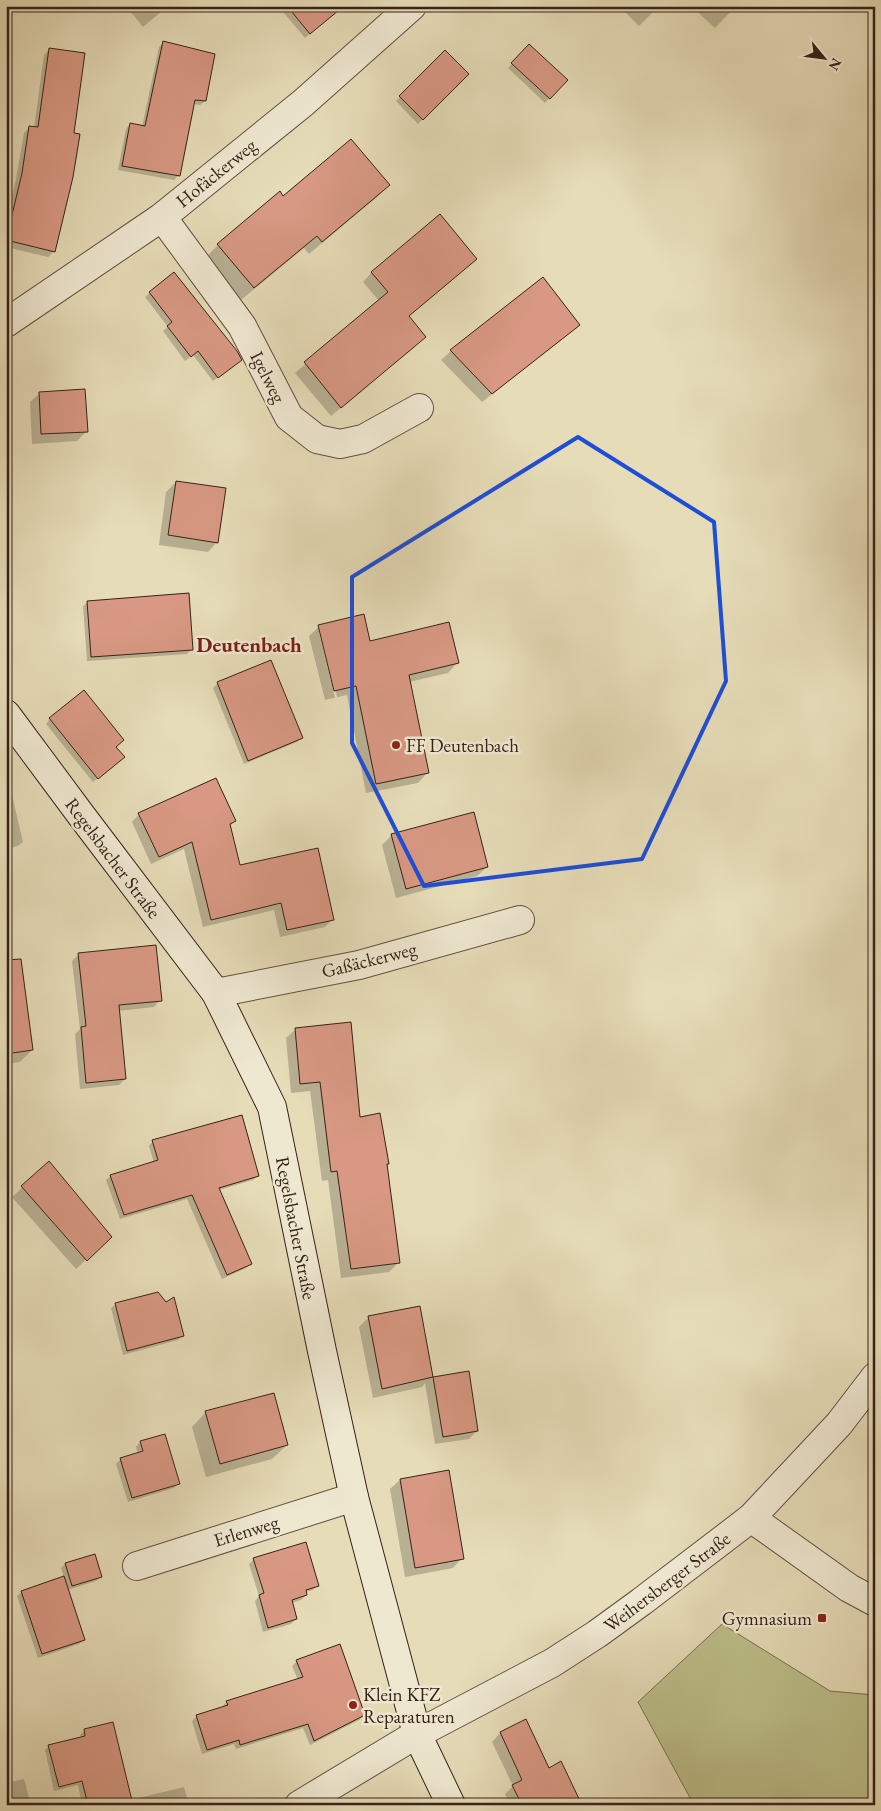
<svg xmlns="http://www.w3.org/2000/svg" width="881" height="1811" font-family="'EB Garamond',serif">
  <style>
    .green { fill: #bcbe8a; stroke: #797051 }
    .shadow { fill: #0003; fill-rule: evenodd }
    .building { fill: #d89883; stroke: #362218 }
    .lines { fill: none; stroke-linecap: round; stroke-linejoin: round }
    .street-casing { stroke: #625040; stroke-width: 30 }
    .secondary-casing { stroke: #362218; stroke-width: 30 }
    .street { stroke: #efe8d1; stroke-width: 28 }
    .secondary { stroke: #efe8d1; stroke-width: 28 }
    .marked { fill: none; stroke: #1d4ed8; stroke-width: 4; stroke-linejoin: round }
    .poi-dot { fill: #8f2418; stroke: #efe8d1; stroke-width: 2 }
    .labels { text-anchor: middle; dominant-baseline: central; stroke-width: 5; stroke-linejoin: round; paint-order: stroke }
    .street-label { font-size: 19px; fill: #362218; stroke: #efe8d1 }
    .poi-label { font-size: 19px; fill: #362218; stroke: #efe8d1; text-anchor: start }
    .quarter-label { font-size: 21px; font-weight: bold; fill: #7a1f14; stroke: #efe8d1 }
  </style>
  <rect width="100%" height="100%" fill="#e6dcb8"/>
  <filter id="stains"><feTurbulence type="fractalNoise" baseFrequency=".004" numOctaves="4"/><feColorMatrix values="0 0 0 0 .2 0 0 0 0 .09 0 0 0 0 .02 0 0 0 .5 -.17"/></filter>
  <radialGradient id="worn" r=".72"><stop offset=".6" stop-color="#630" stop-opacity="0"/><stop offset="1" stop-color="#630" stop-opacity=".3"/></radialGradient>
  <polygon class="green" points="722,1624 830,1691 875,1695 875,1805 694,1805 638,1702"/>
  <g class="shadow">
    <polygon points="126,6 168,6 143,27"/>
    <polygon points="280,6 343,6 305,38 279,7"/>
    <polygon points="619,6 659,6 639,26"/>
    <polygon points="691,6 736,6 715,28"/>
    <polygon points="163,43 205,101 200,105 193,104 178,176 174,180 118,170 126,129 130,124 142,127 159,47"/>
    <polygon points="529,46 566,80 545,103 508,68"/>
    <polygon points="49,49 54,251 48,257 6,247 6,222 16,179 24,133 30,127 34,128 44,55"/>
    <polygon points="445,52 467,74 418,124 396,101"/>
    <polygon points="389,185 376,198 309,254 304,248 241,300 205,258 218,245 283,197"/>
    <polygon points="475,259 408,317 415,346 331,416 295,373 379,301 363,282 372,272"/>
    <polygon points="174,274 236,364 213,381 193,355 185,361 163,331 168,327 145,297"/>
    <polygon points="578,325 568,334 482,402 441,360 451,351"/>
    <polygon points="40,393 86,432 77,441 32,444 30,402"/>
    <polygon points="176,482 217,542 208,552 159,545 166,492"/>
    <polygon points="88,602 192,649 187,654 87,661 83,606"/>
    <path d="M 319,627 L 369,643 L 457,663 L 448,673 L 409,682 L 427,773 L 418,783 L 366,793 L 347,695 L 325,700 L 309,636 ZM 319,632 L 321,632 L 337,697 L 335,698 Z"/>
    <polygon points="218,683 301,738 297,742 244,764 213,688"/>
    <polygon points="50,719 114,747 118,762 93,782 46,724"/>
    <polygon points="6,782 9,782 23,842 18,846 6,849"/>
    <polygon points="139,814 235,821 230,826 239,867 333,919 325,927 280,937 274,910 203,927 184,849 151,864 132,822"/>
    <polygon points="392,835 487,867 477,876 396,898 382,845"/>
    <polygon points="79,954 160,1000 154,1007 118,1011 125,1079 119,1085 80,1089 75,1034 80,1029 72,961"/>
    <polygon points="6,998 32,1050 20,1062 6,1064"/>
    <polygon points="296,1029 359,1118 386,1165 399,1262 389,1272 341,1278 328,1180 322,1181 310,1091 291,1093 286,1038"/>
    <polygon points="153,1141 258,1176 253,1180 219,1190 251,1263 246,1268 222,1279 187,1199 120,1219 106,1180 111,1176 154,1163 149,1146"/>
    <polygon points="49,1163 101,1246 76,1269 12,1197"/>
    <polygon points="116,1304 183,1335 178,1340 123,1355 111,1308"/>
    <polygon points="419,1307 432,1379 468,1373 477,1431 469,1439 435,1444 425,1383 422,1387 373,1398 359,1327 368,1318"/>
    <polygon points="206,1412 287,1445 272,1459 206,1477 192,1427"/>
    <polygon points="140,1442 178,1484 174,1488 128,1502 116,1464 121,1459 138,1454 136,1447"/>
    <polygon points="448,1471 462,1558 453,1568 405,1577 390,1489 400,1480"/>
    <polygon points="94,1555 101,1577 96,1581 67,1590 84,1640 79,1644 38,1658 17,1596 22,1592 64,1578 61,1568 65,1564"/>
    <polygon points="254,1559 317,1585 313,1590 305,1592 306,1595 301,1600 292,1603 296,1619 291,1624 263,1632 255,1601 259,1596 249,1564"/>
    <polygon points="297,1661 364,1715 359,1720 310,1745 303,1728 236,1749 234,1744 202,1754 192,1721 197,1716 223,1708 223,1706 227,1702 298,1680 292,1666"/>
    <polygon points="525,1721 548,1769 581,1805 510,1805 505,1794 513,1786 492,1742 500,1733"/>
    <polygon points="85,1730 130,1800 184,1787 189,1805 82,1805 78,1785 54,1791 45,1750 49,1746 81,1738 80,1735"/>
    <polygon points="24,1779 31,1805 6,1805 6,1783"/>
  </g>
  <g class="building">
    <polygon points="287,6 344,6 310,34"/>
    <polygon points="163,41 215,54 206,101 195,100 180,176 122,166 130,123 145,126"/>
    <polygon points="529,44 568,80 550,99 511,63"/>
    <polygon points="49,48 85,53 74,133 80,134 73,177 55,252 6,240 22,173 29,126 38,127"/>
    <polygon points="445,50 469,74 423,120 399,96"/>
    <polygon points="351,139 390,185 322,242 317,236 254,288 217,244 280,191 283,196"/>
    <polygon points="440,214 477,259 409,316 426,337 341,408 304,362 388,292 371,272"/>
    <polygon points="174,272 237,351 242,360 218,378 198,351 191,357 167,326 172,322 149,292"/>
    <polygon points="543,277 580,325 492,394 450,350"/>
    <polygon points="85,389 88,432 41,434 39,392"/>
    <polygon points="176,481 226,488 218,543 168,535"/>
    <polygon points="189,593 193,650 91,657 87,601"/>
    <polygon points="364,614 370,641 449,622 459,663 409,675 429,773 376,784 356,686 334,691 318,625"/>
    <polygon points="271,660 303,738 248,761 217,682"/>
    <polygon points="84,690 124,740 116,747 125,757 98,779 49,718"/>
    <polygon points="216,778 236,821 230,824 240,865 318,848 334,920 287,930 281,903 211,920 192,842 159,857 138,813"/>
    <polygon points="474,812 488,867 406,889 391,834"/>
    <polygon points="156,945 162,1001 119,1005 126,1079 86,1083 81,1027 86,1026 78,953"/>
    <polygon points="21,959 33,1050 6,1054 6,960"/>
    <polygon points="351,1022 360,1117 380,1113 389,1164 387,1164 400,1263 351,1269 337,1171 331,1172 320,1082 300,1084 295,1028"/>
    <polygon points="242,1115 259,1176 219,1188 252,1264 227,1275 192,1195 124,1215 110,1175 158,1160 152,1140"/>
    <polygon points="49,1161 112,1237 87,1261 21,1186"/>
    <polygon points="158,1292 166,1302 174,1297 184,1336 127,1351 115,1303"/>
    <polygon points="420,1306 433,1377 382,1389 368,1316"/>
    <polygon points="469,1371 478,1431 443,1437 433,1377"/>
    <polygon points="274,1393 288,1445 220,1464 205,1411"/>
    <polygon points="165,1434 180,1484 132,1498 120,1458 143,1451 140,1441"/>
    <polygon points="449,1470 464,1559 415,1568 400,1479"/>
    <polygon points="306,1542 319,1586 306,1590 307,1595 292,1600 297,1619 268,1628 259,1595 264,1593 253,1558"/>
    <polygon points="95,1554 102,1577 72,1586 65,1563"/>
    <polygon points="64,1576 85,1640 42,1654 21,1591"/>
    <polygon points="340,1644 365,1715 314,1741 308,1724 240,1745 239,1740 207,1750 196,1715 228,1705 226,1701 303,1677 296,1660"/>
    <polygon points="526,1719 549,1768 561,1761 582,1805 522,1805 512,1785 522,1780 500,1732"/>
    <polygon points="113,1722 133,1805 88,1805 82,1781 59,1787 48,1745 85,1736 84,1729"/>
  </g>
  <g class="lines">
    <g class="street-casing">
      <g id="street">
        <polyline points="162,217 242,326 289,417 317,439 340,444 363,439 419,408"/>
        <polyline points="6,323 162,217 303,103 412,6"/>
        <polyline points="216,993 359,965 520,920"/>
        <polyline points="751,1518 849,1588 875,1602"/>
        <polyline points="137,1566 354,1497"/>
        <polyline points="299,1805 417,1734 552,1663 597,1634 641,1602 751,1518 839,1424 875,1377"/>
      </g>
    </g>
    <g class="secondary-casing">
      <polyline id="secondary" points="6,714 81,815 216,993 272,1107 322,1351 354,1497 417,1734 451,1805"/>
    </g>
    <use href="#street" class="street"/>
    <use href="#secondary" class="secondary"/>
  </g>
  <path class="marked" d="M 578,437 L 714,522 L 726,681 L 642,859 L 424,886 L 352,743 L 352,577 Z"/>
  <g class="poi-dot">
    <circle cx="396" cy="745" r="5"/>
    <rect x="817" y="1613" width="10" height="10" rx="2.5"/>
    <circle cx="353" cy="1705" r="5"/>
  </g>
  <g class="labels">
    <g class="street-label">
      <text transform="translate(216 173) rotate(-39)">Hofäckerweg</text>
      <text transform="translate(268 377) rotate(63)">Igelweg</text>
      <text transform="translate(113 858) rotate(53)">Regelsbacher Straße</text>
      <text transform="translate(369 960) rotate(-14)">Gaßäckerweg</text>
      <text transform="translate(296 1228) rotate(79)">Regelsbacher Straße</text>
      <text transform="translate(246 1531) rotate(-17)">Erlenweg</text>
      <text transform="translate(667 1582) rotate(-37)">Weihersberger Straße</text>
    </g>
    <g class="poi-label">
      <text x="406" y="745">FF Deutenbach</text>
      <text x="812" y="1618" text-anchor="end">Gymnasium</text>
      <text x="363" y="1694">Klein KFZ<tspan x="363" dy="22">Reparaturen</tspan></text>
    </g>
    <g class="quarter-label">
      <text x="249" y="644">Deutenbach</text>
    </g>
  </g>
  <rect width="881" height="1811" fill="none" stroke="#e6dcb8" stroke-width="25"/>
  <rect x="8" y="8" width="866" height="1796" fill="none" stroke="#362218" stroke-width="2.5"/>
  <rect x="12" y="12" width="856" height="1786" fill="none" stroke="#362218"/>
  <g transform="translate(824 58) rotate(119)" stroke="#efe8d1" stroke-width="4" paint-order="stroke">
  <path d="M0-4L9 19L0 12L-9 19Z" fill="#362218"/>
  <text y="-8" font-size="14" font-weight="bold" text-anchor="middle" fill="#362218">N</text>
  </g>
  <rect width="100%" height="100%" filter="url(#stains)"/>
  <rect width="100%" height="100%" fill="url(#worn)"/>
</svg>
